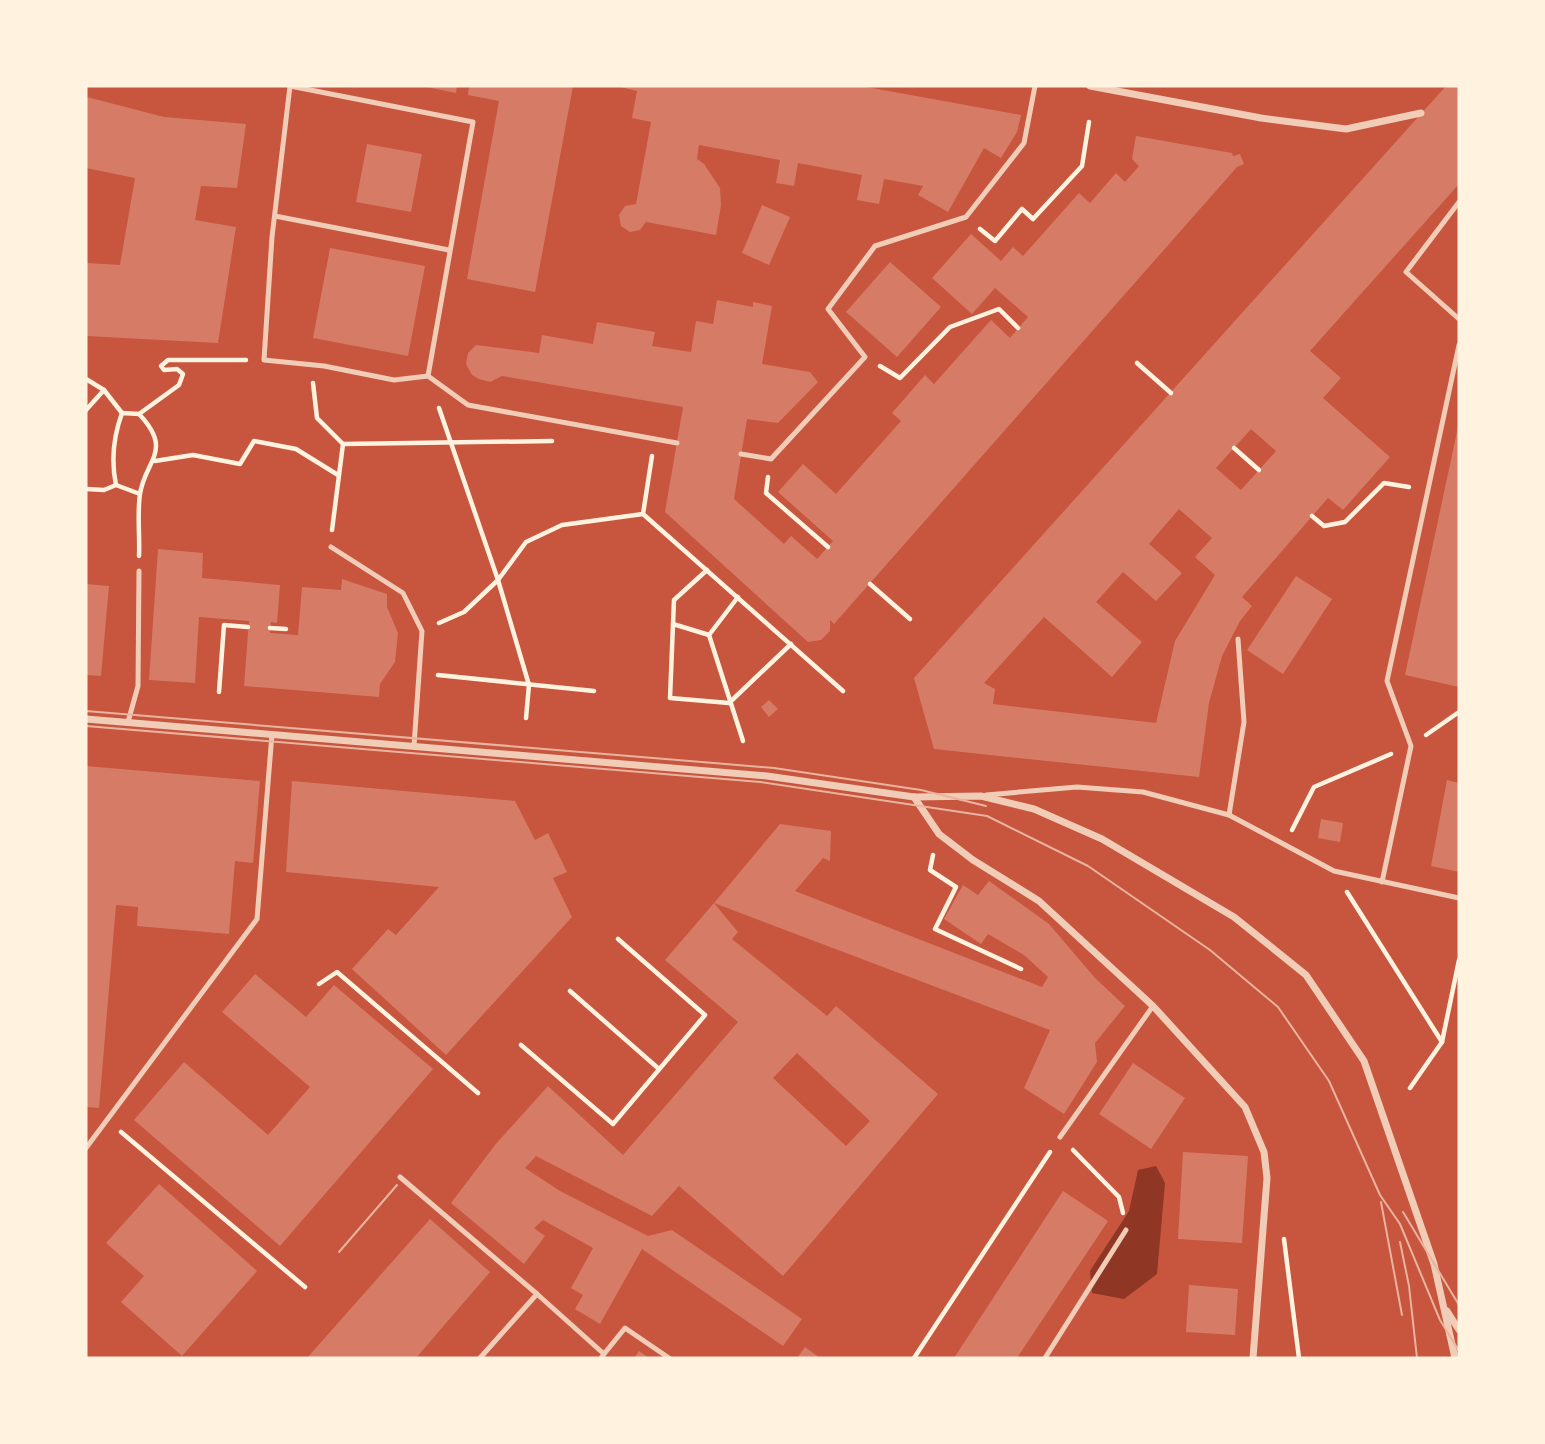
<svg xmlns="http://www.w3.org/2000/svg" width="1545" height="1444" font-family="'PT Sans Narrow',sans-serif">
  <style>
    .water { fill: #8f3625 }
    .building { fill: #d67c66; fill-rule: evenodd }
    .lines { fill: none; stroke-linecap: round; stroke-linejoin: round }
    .path { stroke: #fff3e0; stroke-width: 4.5 }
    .service { stroke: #f1ccb7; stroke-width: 5 }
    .minor { stroke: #f1ccb7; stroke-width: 7 }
    .tram { stroke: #e9b49f; stroke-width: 2 }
  </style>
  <rect width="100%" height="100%" fill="#c8553d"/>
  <polygon class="water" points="1156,1166 1165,1183 1157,1274 1124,1299 1092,1293 1090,1271 1129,1211 1138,1170"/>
  <g class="building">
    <polygon points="422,86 457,86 456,93"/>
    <polygon points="469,86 573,86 535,292 467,279 499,101 468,95"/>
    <polygon points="616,86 861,86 1021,115 1017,132 1001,158 984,148 948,212 918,195 923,186 884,179 879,204 857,200 862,175 798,163 794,186 776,183 780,160 699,145 697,159 704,164 720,188 721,205 716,235 646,222 640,230 630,232 621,226 619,215 625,206 636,204 651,122 632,118 637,91"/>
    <path d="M 1446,86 L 1459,86 L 1459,184 L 1310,351 L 1341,378 L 1323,398 L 1390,457 L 1343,510 L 1328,498 L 1242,597 L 1252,606 L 1240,621 L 1222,656 L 1209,703 L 1199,777 L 934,749 L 914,678 ZM 1251,429 L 1276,451 L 1241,490 L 1216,468 ZM 1179,509 L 1212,538 L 1195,557 L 1215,575 L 1175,641 L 1156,723 L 993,704 L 995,689 L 984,683 L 1044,617 L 1112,677 L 1142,642 L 1096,602 L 1123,572 L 1156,601 L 1182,573 L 1149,544 Z"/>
    <polygon points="87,97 164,117 246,124 237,188 201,186 195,220 236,227 218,343 86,336 86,263 120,265 135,178 86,168"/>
    <polygon points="1136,136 1232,153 1233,156 1240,154 1244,164 1237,167 834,624 830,620 830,631 821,640 808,642 665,512 683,407 502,376 490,382 479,379 472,375 466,364 468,353 476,345 539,353 542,335 593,344 597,322 655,332 652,346 691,352 696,321 713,324 717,300 753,307 753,302 772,306 762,364 810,372 818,382 778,423 747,419 734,499 784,544 791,536 817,559 833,541 778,492 803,464 836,494 901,421 892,413 925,375 934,384 991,320 1010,338 1028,317 995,288 972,314 932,278 971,234 1001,261 1013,247 1023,256 1079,193 1090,203 1116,173 1125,182 1139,166 1132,159"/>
    <polygon points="367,144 422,154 411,212 356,202"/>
    <polygon points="762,205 790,217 769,265 742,253"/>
    <polygon points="330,248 425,266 408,356 313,338"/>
    <polygon points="890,262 941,307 897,357 846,312"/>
    <polygon points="1458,427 1459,427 1459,687 1405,675"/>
    <polygon points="158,549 203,553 202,578 280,585 277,623 271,622 270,633 298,635 302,587 341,590 342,579 387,594 387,607 398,633 395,662 380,684 379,697 244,686 249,621 199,617 195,683 149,680"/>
    <polygon points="1296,576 1332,599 1283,674 1247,650"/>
    <polygon points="86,584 109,586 101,676 86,675"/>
    <polygon points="769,700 778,709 769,717 761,707"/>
    <polygon points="86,766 260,781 253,863 235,861 229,934 137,926 138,907 116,905 99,1108 86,1107"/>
    <polygon points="1447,780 1459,783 1459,872 1431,866"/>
    <polygon points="292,781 515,801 535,840 548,833 567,872 553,878 572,917 446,1055 352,969 388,929 396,935 439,887 286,872"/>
    <polygon points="1321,819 1343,823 1340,842 1318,838"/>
    <polygon points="780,824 831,831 830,861 823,858 795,891 1042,987 1048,977 1024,955 988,934 981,944 944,919 963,885 978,895 989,881 1049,924 1095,978 1125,1006 1095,1043 1097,1062 1064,1114 1024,1088 1050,1030 714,903"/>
    <path d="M 714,903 L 738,932 L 732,939 L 827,1016 L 836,1006 L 938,1094 L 783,1276 L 679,1186 L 652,1216 L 536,1156 L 525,1168 L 560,1191 L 648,1236 L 672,1230 L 802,1319 L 783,1346 L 642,1249 L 600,1324 L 575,1309 L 583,1295 L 571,1288 L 593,1248 L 543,1220 L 534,1228 L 545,1236 L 524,1264 L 451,1203 L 495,1145 L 548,1086 L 623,1155 L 738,1022 L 665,960 ZM 797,1053 L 870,1121 L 846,1146 L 773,1078 Z"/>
    <polygon points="255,974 306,1017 334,985 433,1069 280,1246 134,1120 184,1062 268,1135 310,1087 222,1012"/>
    <polygon points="1133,1063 1185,1098 1151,1149 1099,1114"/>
    <polygon points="1183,1152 1248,1156 1242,1243 1178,1239"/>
    <polygon points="159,1184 257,1271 182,1356 121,1302 144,1276 106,1243"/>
    <polygon points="1063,1191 1108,1221 1017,1358 954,1358"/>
    <polygon points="430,1219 490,1272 416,1358 307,1358"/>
    <polygon points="1189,1285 1238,1289 1235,1335 1186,1332"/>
    <polygon points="805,1347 820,1358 797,1358"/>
    <polygon points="639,1351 649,1358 634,1358"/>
  </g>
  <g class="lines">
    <g class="path">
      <polyline points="980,229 995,241 1022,209 1033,219 1082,166 1089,122"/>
      <polyline points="1137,363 1171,393"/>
      <polyline points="880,366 900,378 950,327 999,309 1018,328"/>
      <polyline points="86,379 104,390"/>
      <polyline points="313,383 317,418 343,444 332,530"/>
      <polyline points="439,408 498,580 529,685 526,718"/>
      <polyline points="86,410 104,390 122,413"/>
      <polyline points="139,414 179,385 183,374 177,369 164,370 161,366 168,360 246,360"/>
      <polyline points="343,444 552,441"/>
      <polyline points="1234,448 1259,470"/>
      <polyline points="155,461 193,455 240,464 254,441 296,449 338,475"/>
      <polyline points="768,477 766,493 828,547"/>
      <polyline points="86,489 104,490 116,485"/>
      <polyline points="643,514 652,456"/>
      <polyline points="1312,516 1324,526 1345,522 1384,483 1409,487"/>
      <path d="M 139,556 C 140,536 137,514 140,494 C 145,460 174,451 139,414 L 122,413 C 114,435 111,461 116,485 L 140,494"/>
      <polyline points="707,570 674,600 670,698 729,703 791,644"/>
      <polyline points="870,584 910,619"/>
      <polyline points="439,623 464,612 498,580 526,542 562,525 643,514 843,691"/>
      <polyline points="673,624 709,635 743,741"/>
      <polyline points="270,628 286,629"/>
      <polyline points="709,635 738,597"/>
      <polyline points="438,675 594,691"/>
      <polyline points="219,692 224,625 248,627"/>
      <polyline points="1426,735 1459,712"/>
      <polyline points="1292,830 1314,787 1391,754"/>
      <polyline points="933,855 930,870 956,887 935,929 1021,969"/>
      <polyline points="1347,892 1442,1042"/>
      <polyline points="319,984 337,972 478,1093"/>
      <polyline points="570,991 659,1069"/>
      <polyline points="521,1045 613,1124 705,1015 618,939"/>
      <polyline points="1410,1088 1442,1042 1459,960"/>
      <polyline points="121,1132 305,1287"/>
      <polyline points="1073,1150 1119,1197 1123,1213"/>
      <polyline points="1284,1239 1299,1358"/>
      <polyline points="914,1358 1050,1152"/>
    </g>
    <g class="service">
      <polyline points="290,86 272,237 264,360 324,366 394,380 428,376 468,405 677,443"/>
      <polyline points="290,86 473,122 428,376"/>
      <polyline points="1459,202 1406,272 1459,319"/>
      <polyline points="275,216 449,250"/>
      <polyline points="741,454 771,459 865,357 828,309 875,246 966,217 1024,143 1035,86"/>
      <polyline points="331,547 403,593 422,631 414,746"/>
      <polyline points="128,722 138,686 139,571"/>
      <polyline points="986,795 1077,787 1143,792 1229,815 1334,871 1459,898"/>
      <polyline points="1229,815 1244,722 1238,639"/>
      <polyline points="1382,882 1411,746 1387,681 1459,345"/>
      <polyline points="1060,1137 1153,1006"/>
      <polyline points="86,1148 257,919 272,734"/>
      <polyline points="400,1177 537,1294 480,1358"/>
      <polyline points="537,1294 604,1354 601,1358"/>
      <polyline points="604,1354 625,1328 669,1358"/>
      <polyline points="1045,1358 1126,1230"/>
    </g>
    <g class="minor">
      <polyline points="1090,86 1261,118 1346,129 1421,113"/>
      <polyline points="86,719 767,776 914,797 981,796 1034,809 1102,839 1234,917 1306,975 1364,1061 1434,1264 1455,1358"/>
      <polyline points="914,797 939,834 973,860 1039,901 1153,1006 1245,1107 1264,1152 1267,1178 1253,1358"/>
      <polyline points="1447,1311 1459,1330"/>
    </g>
    <g class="tram">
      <polyline points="86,711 774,768 921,790 986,806"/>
      <polyline points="86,726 760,782 987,816 1088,866 1210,950 1278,1007 1329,1081 1380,1195 1400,1224 1440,1320 1459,1351"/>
      <polyline points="1381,1202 1402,1315"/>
      <polyline points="1403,1212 1459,1305"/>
      <polyline points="1400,1242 1409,1286 1417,1358"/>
      <polyline points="339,1252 397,1185"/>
    </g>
  </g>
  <rect width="1545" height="1444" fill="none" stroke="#fff3e0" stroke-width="175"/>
</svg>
